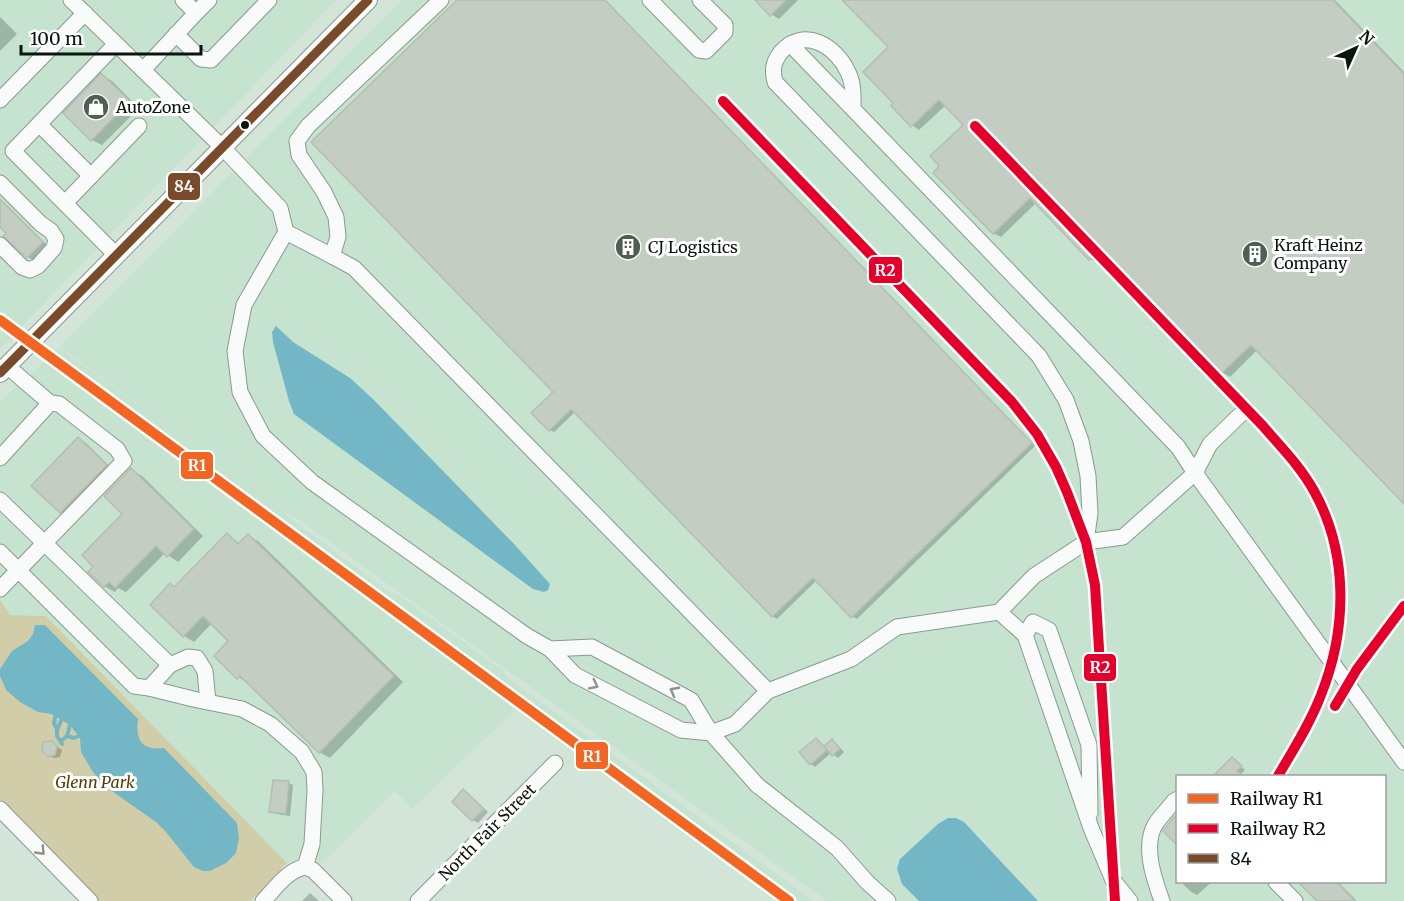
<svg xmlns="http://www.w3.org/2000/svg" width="1404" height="901" font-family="Merriweather,serif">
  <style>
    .built { fill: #c5e3cf; fill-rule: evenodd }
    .green { fill: #d1cda8 }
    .water { fill: #73b6c5 }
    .shadow { fill: #0003 }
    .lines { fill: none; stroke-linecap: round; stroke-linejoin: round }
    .stream { stroke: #73b6c5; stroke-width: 4 }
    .building { fill: #c3cdc1; stroke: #b4beb2; stroke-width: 1.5 }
    .minor-casing { stroke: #8b998f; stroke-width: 17 }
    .major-casing { stroke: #8b998f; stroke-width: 20 }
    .minor { stroke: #f8fbf9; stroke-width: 15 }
    .major { stroke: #f8fbf9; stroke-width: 18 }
    .bus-1-casing { stroke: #fff; stroke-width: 14 }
    .bus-1 { stroke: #7a4b2a; stroke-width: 9 }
    .rail-1-casing { stroke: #fff; stroke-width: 15 }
    .rail-2-casing { stroke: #fff; stroke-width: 15 }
    .rail-1 { stroke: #f26522; stroke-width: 10 }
    .rail-2 { stroke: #e4002b; stroke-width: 10 }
    .oneway { stroke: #8c948f }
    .bus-dot { fill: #09150d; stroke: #fff; stroke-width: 2 }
    .labels { text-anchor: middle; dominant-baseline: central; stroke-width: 6; stroke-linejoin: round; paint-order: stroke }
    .poi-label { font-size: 16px; fill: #09150d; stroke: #fff; text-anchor: start }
    .park-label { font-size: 16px; font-style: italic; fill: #503e04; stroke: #fff }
    .street-label { font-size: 16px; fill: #09150d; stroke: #fff }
    .line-badge { stroke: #fff; stroke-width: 2 }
    .badge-label { font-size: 16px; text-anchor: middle; font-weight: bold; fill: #fff }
  </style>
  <rect width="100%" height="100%" fill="#d3e5d9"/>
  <g class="built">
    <polygon points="0,0 336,0 0,349"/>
    <path d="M 402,0 L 1404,0 L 1404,901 L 827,901 L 252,486 L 286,511 L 285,514 L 391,593 L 397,594 L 504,671 L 508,678 L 813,901 L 775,901 L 515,710 L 412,809 L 395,791 L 321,864 L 313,860 L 303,858 L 295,860 L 287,863 L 47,616 L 10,615 L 0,600 L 0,402 L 59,348 L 217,461 L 60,347 ZM 1178,776 L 1384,776 L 1384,882 L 1178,882 Z"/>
  </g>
  <polygon class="green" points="0,600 10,615 46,616 287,863 251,901 98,901 0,800"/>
  <g class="water">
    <polygon points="276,326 293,342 350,378 373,399 514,544 550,584 548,590 544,592 533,589 294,414 289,401 273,342 272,332"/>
    <path d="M 35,625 L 45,625 L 138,719 C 135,740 142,751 164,748 L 237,823 L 239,838 L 236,853 L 226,863 L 210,871 L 203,871 L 194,867 L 166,832 L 156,822 L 106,787 L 93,772 L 81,752 L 80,738 L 70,725 L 51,714 L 38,712 L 20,702 L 6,690 L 0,676 L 0,669 L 12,651 L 28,641 L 33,634 Z"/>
    <polygon points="948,818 956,818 964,822 1038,901 919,901 902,884 897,869 900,859 938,824"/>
  </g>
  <g class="shadow">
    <polygon points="459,0 605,0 1035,446 857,619 852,616 817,580 777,619 772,616 575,412 554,432 550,430 556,392"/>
    <polygon points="757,0 798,0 779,19 771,14"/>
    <polygon points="844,0 1335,0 1404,72 1404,502 1257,350 1230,377 1222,372 1108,254 1098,263 1090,259 1036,203 1001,237 993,233 965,125 946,105 919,130 912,125 895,103 891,48"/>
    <polygon points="0,17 17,34 0,51"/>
    <polygon points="101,75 112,81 139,108 102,145 92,140"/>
    <polygon points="2,203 8,206 48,246 34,261 28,257 5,236 8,233 0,225 0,205"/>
    <polygon points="78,439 86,443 113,470 68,517 60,512"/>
    <polygon points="131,470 142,476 203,536 178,562 165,553 126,592 118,588 115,592 104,586 124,514"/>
    <polygon points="227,534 240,544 248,536 258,541 403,682 330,758 319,752 248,683 238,677 231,641 212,623 194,642 184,636 175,588"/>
    <polygon points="816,740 825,747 832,741 837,744 844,752 838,758 831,753 815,767 811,764"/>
    <polygon points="52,742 62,750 60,757 54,758 48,755"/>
    <polygon points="1233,759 1245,770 1241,774 1244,776 1220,776"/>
    <polygon points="289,783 293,785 290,816 276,814 271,812"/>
    <polygon points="463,790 488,812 478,823 473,820"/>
    <polygon points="1181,882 1212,882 1197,895 1190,891"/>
    <polygon points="1300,882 1338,882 1357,901 1319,901"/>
    <polygon points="310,893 312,895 319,901 302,901"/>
  </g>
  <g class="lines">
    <g class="stream">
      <polyline points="55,718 54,723 57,729"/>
      <polyline points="61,721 57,730 57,736 62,744"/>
      <polyline points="67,736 70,725"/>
      <polyline points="61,741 67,736 74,738 79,736"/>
    </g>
  </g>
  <g class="building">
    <polygon points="457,0 605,0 1032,443 851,618 813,578 772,617 571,409 549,431 531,413 553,392 311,142"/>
    <polygon points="755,0 786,0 770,16"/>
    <polygon points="842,0 1333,0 1404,74 1404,504 1251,345 1221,374 1101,249 1089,260 1030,198 993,234 933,173 939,166 930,156 963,125 939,100 911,127 891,106 893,103 863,72 888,47"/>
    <polygon points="101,73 130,101 91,141 63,113"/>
    <polygon points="0,199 43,242 27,258 3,236 6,233 0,227"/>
    <polygon points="78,437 107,465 60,513 31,486"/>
    <polygon points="131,468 194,529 167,557 156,546 115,588 109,582 104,587 88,572 93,567 82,555 122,514 104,496"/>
    <polygon points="227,533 238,544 248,534 394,676 319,753 240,676 237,679 214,656 228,641 203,616 183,637 150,605 170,583 174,587"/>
    <polygon points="816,738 827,750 810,765 799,752"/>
    <polygon points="832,739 840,749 832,756 824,746"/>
    <polygon points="52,741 57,746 55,755 48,757 42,751 43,742"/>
    <polygon points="1232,757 1242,766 1237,771 1243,777 1212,777"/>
    <polygon points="273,780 289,781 286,814 269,812"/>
    <polygon points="463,789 484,809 472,821 452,802"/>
    <polygon points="1174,817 1178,821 1178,846 1163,831"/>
    <polygon points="1298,882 1337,882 1355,901 1317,901"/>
  </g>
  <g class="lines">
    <g class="minor-casing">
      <g id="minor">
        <polyline points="71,0 223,148 280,208 286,232 244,305 235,351 240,392 263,436 312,482 527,636 550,649 575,675 681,730 711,733 735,724 768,691 851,659 897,627 999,612 1034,576 1086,542 1123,537 1195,473 1210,444 1240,415"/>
        <polyline points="183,0 196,13 209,0"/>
        <polyline points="441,0 308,126 297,141 299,155 324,192 336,217 338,237 332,256 354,268 768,691"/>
        <polyline points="650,0 699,50 706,51 725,32 725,25 700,0"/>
        <polyline points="176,34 201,59 211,60 269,0"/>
        <polyline points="116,44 13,151 116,255"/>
        <polyline points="790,44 853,109"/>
        <polyline points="143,70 196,13"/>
        <polyline points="0,100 85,13"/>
        <polyline points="39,124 91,176 139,126"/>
        <polyline points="0,183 41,224 51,231 56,239 54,248 38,266 30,270 22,267 0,245"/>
        <polyline points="65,203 91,176"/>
        <polyline points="286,232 332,256"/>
        <polyline points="7,366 50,403"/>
        <polyline points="0,458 50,403 59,404 117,449 124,461 0,589"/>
        <polyline points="0,500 170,665 188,657 197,658 205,671 208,702"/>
        <path d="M 1086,542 L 1090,513 L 1088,476 L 1081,441 L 1066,400 L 1039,356 L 775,82 C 772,70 773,62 781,52 C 804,26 836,46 848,72 C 854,84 853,96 853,109 L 1178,447 L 1195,473 L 1404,762"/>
        <polyline points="0,552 134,686 149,688 193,699 242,709 270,724 302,752 314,772 315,790 312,844 305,867"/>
        <polyline points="999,612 1025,635 1091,828 1113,880 1130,901"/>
        <polyline points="1025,635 1033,622 1049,630 1089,745 1090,813"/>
        <polyline points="550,649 592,647 691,700 711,733 757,785 837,848 867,882 888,901"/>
        <polyline points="149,688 170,665"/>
        <polyline points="0,809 90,901"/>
        <polyline points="305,867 313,870 344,901"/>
        <polyline points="1276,882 1295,901"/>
        <path d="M 263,901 C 275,889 287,870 305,867"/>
        <polyline points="418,901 555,763"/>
        <path d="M 1162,901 C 1154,879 1142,845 1156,823 C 1161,816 1168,809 1174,801 L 1178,799"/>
      </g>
    </g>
    <g class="major-casing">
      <polyline id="major" points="0,373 368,0"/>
    </g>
    <use href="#minor" class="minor"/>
    <use href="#major" class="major"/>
    <g class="bus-1-casing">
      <polyline id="bus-1" points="0,373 368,0"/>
    </g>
    <use href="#bus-1" class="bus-1"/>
    <g class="rail-1-casing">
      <polyline id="rail-1" points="0,320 789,901"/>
    </g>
    <g class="rail-2-casing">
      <g id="rail-2">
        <polyline points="723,101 1012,402 1037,434 1056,467 1067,492 1086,542 1095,585 1115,901"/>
        <path d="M 975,126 L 1263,426 C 1281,447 1301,467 1314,491 C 1349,554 1347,630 1321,695 C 1310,724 1293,750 1278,776"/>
        <polyline points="1335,706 1357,669 1404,606"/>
      </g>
    </g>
    <use href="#rail-1" class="rail-1"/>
    <use href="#rail-2" class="rail-2"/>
  </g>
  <defs><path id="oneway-chevron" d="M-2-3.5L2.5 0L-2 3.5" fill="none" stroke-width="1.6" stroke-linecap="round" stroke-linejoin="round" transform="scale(1.5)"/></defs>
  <g class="oneway">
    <use href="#oneway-chevron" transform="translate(594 685) rotate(27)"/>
    <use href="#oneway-chevron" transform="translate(674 691) rotate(-152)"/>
    <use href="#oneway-chevron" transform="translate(41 851) rotate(46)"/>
  </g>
  <defs>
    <g id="shop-disc" transform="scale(1.35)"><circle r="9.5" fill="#505e54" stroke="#fff"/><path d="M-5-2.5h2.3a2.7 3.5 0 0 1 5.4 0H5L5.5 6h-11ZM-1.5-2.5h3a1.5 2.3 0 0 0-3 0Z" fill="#fff"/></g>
    <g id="building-disc" transform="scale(1.35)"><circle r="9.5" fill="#505e54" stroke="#fff"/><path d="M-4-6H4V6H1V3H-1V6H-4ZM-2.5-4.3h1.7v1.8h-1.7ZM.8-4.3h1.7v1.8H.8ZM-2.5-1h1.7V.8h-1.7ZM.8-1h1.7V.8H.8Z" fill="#fff"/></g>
  </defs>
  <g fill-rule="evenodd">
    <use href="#shop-disc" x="96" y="107"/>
    <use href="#building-disc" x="628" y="247"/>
    <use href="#building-disc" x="1255" y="254"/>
  </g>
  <circle class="bus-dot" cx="245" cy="125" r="5"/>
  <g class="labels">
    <g class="poi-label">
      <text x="116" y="107">AutoZone</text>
      <text x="1274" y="245">Kraft Heinz<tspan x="1274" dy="18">Company</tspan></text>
      <text x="648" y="247">CJ Logistics</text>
    </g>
    <g class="park-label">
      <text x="95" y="782">Glenn Park</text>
    </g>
    <g class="street-label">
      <text transform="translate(487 832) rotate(-45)">North Fair Street</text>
    </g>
  </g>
  <g class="line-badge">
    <rect x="167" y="172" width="34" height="29" rx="6" fill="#7a4b2a"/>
    <rect x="868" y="256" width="35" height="28" rx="6" fill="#e4002b"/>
    <rect x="180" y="451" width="34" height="29" rx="6" fill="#f26522"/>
    <rect x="1083" y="653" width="34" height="29" rx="6" fill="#e4002b"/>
    <rect x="575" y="741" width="34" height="29" rx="6" fill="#f26522"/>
  </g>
  <g class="badge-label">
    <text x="184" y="192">84</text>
    <text x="885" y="276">R2</text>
    <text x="197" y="471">R1</text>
    <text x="1100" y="673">R2</text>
    <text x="592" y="762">R1</text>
  </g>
  <rect x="1176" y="775" width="210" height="108" fill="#ffffff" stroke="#9da19e" stroke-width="1.5"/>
  <rect x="1188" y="794" width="30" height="9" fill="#f26522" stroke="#9da19e" stroke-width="1.5"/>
  <text x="1230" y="805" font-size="18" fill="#09150d">Railway R1</text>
  <rect x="1188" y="824" width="30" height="9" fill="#e4002b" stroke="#9da19e" stroke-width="1.5"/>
  <text x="1230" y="835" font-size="18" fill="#09150d">Railway R2</text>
  <rect x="1188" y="854" width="30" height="9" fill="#7a4b2a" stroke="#9da19e" stroke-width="1.5"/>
  <text x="1230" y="865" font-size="18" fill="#09150d">84</text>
  <g transform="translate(1356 48) rotate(45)" stroke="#ffffff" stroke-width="4.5" paint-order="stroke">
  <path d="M0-4.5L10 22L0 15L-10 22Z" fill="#09150d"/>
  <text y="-9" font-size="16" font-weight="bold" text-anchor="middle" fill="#09150d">N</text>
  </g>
  <path d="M21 45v9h180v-9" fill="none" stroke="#09150d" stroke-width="3"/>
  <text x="30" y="45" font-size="18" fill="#09150d" stroke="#ffffff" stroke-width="4.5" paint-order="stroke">100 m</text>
</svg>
